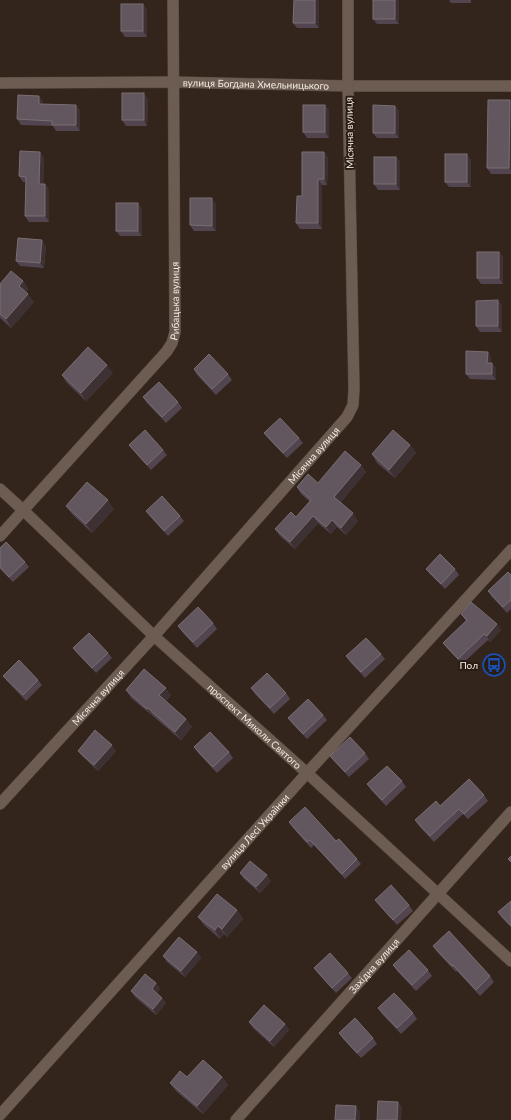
<svg xmlns="http://www.w3.org/2000/svg" width="511" height="1120" font-family="Lato,sans-serif">
  <style>
    .lines { fill: none; stroke-linecap: round; stroke-linejoin: round }
    .street-casing { stroke: #4e433b; stroke-width: 12 }
    .street { stroke: #6c5c51; stroke-width: 11 }
    .wall { fill: #52454f }
    .shaded-wall { fill: #3e3134 }
    .building { fill: #63575f; stroke: #7a6e74 }
    .labels { text-anchor: middle; dominant-baseline: central; stroke-width: 4; stroke-linejoin: round; paint-order: stroke }
    .street-label { font-size: 10px; fill: #f3eae3; stroke: #291c12 }
    .poi-label { font-size: 10px; fill: #f3eae3; stroke: #291c12; text-anchor: end }
  </style>
  <rect width="100%" height="100%" fill="#33251b"/>
  <g class="lines">
    <g class="street-casing">
      <g id="street">
        <path id="s1" d="M 0,83 L 174,82 L 348,86 L 511,86"/>
        <path id="s2" d="M 0,489 L 23,510 L 154,636 L 307,773 L 511,961"/>
        <path id="s3" d="M 0,536 L 167,351 L 172,343 L 175,332 L 173,0"/>
        <path id="s4" d="M 0,804 L 154,636 L 347,417 L 353,405 L 354,389 L 348,86 L 348,0"/>
        <path id="s5" d="M 0,1115 L 307,773 L 511,550"/>
        <path id="s6" d="M 236,1120 L 511,812"/>
      </g>
    </g>
    <use href="#street" class="street"/>
  </g>
  <g class="wall">
    <polygon points="294,0 319,0 319,28 297,28 293,23"/>
    <polygon points="399,0 399,24 377,24 373,19"/>
    <polygon points="449,0 471,0 471,3 451,3"/>
    <polygon points="143,4 147,10 147,37 125,37 121,31"/>
    <polygon points="39,96 43,102 43,104 80,110 80,131 56,131 53,126 21,125 17,119"/>
    <polygon points="148,99 147,126 126,126 122,120"/>
    <polygon points="511,102 511,174 491,174 487,168"/>
    <polygon points="325,105 329,110 329,138 307,138 303,132"/>
    <polygon points="395,106 399,111 399,138 377,138 373,133"/>
    <polygon points="40,152 44,158 43,184 45,184 49,190 49,222 29,222 25,216 26,182 23,182 19,176"/>
    <polygon points="324,152 328,158 327,185 322,185 322,229 300,229 296,223 302,196"/>
    <polygon points="396,157 400,162 400,190 378,190 374,184"/>
    <polygon points="471,160 471,187 449,187 445,182"/>
    <polygon points="216,204 216,231 194,231 190,225"/>
    <polygon points="142,209 142,236 120,236 116,231"/>
    <polygon points="46,246 44,268 20,266 16,261"/>
    <polygon points="499,252 503,257 503,284 481,284 477,278"/>
    <polygon points="23,281 28,289 26,292 34,302 11,328 0,318 0,284"/>
    <polygon points="498,300 502,306 502,332 480,332 476,326"/>
    <polygon points="491,357 491,363 492,363 496,368 496,380 470,379 466,374"/>
    <polygon points="194,369 228,374 232,380 216,395 197,375"/>
    <polygon points="113,373 86,401 67,383 62,375"/>
    <polygon points="143,397 178,402 182,408 166,423 147,403"/>
    <polygon points="264,433 299,438 303,443 287,458 268,438"/>
    <polygon points="129,445 163,450 167,455 151,470 133,450"/>
    <polygon points="410,445 416,453 395,478 377,463 372,454"/>
    <polygon points="361,465 366,472 341,502 358,521 346,535 337,527 331,534 318,523 295,549 280,536 275,529 296,517 310,502 301,494 297,487 318,483"/>
    <polygon points="66,506 114,509 92,533 72,514"/>
    <polygon points="146,511 180,516 184,521 168,536 150,516"/>
    <polygon points="0,548 25,562 29,567 13,582 0,569"/>
    <polygon points="426,569 455,569 459,575 445,589 430,574"/>
    <polygon points="511,575 511,609 507,613 492,597 488,591"/>
    <polygon points="461,614 501,630 490,642 488,640 462,664 447,648 443,643 466,621"/>
    <polygon points="213,623 217,629 197,648 182,632 178,626"/>
    <polygon points="73,648 108,653 112,658 96,673 77,653"/>
    <polygon points="381,654 385,659 365,678 350,662 346,656"/>
    <polygon points="3,676 38,680 42,685 26,701 7,681"/>
    <polygon points="251,688 286,693 290,699 274,714 255,694"/>
    <polygon points="126,690 171,695 166,701 186,719 192,727 181,740 153,716 131,698"/>
    <polygon points="323,715 327,720 307,739 292,723 288,718"/>
    <polygon points="194,747 229,752 233,758 217,773 198,753"/>
    <polygon points="78,751 116,751 98,771 82,756"/>
    <polygon points="365,753 369,759 349,777 334,761 330,756"/>
    <polygon points="402,781 406,787 386,806 371,790 367,784"/>
    <polygon points="484,795 488,801 468,819 463,814 434,842 419,826 415,820 440,806"/>
    <polygon points="289,822 336,841 357,859 361,864 345,879 314,845 311,848 293,828"/>
    <polygon points="240,873 271,881 260,893 244,879"/>
    <polygon points="375,900 409,905 413,911 397,925 379,905"/>
    <polygon points="511,901 511,927 502,918 498,912"/>
    <polygon points="237,910 243,919 227,937 224,934 220,939 204,925 198,917"/>
    <polygon points="433,946 490,976 494,982 480,996 457,971 456,972 437,952"/>
    <polygon points="197,952 201,958 185,977 167,962 163,956"/>
    <polygon points="393,965 428,970 432,976 416,991 397,971"/>
    <polygon points="314,968 348,973 352,978 336,993 318,973"/>
    <polygon points="156,983 160,989 157,993 166,1003 156,1015 135,997 131,991"/>
    <polygon points="378,1008 413,1013 417,1019 401,1034 382,1014"/>
    <polygon points="249,1022 285,1024 289,1030 274,1047 253,1028"/>
    <polygon points="339,1033 373,1038 377,1044 361,1058 343,1039"/>
    <polygon points="187,1077 222,1077 228,1085 203,1114 176,1091 170,1083"/>
  </g>
  <g class="shaded-wall">
    <polygon points="315,0 319,0 319,28 315,23"/>
    <polygon points="395,0 399,0 399,24 395,19"/>
    <polygon points="143,4 147,10 147,37 143,31"/>
    <polygon points="144,93 148,99 147,126 144,120"/>
    <polygon points="39,96 43,102 43,110 39,104"/>
    <polygon points="510,100 511,102 511,171 509,168"/>
    <polygon points="76,105 80,110 80,131 76,125"/>
    <polygon points="325,105 329,110 329,138 325,132"/>
    <polygon points="395,106 399,111 399,138 395,133"/>
    <polygon points="40,152 44,158 43,190 39,184"/>
    <polygon points="324,152 328,158 327,185 324,179"/>
    <polygon points="467,154 471,160 471,187 467,182"/>
    <polygon points="396,157 400,162 400,190 396,184"/>
    <polygon points="318,179 322,185 322,229 318,223"/>
    <polygon points="45,184 49,190 49,222 45,216"/>
    <polygon points="212,198 216,204 216,231 212,226"/>
    <polygon points="138,203 142,209 142,236 138,231"/>
    <polygon points="42,240 46,246 44,268 40,263"/>
    <polygon points="499,252 503,257 503,284 499,278"/>
    <polygon points="23,281 28,289 24,294 19,286"/>
    <polygon points="28,294 34,302 11,328 6,319"/>
    <polygon points="498,300 502,306 502,332 498,326"/>
    <polygon points="488,352 491,357 491,368 487,363"/>
    <polygon points="492,363 496,368 496,380 492,374"/>
    <polygon points="107,365 113,373 86,401 81,393"/>
    <polygon points="410,445 416,453 395,478 389,470"/>
    <polygon points="361,465 366,472 339,504 334,497"/>
    <polygon points="108,500 114,509 92,533 86,524"/>
    <polygon points="353,513 358,521 346,535 341,528"/>
    <polygon points="313,516 318,523 295,549 290,542"/>
    <polygon points="332,520 337,527 331,534 326,527"/>
    <polygon points="497,624 501,630 490,642 487,636"/>
    <polygon points="166,688 171,695 164,703 159,695"/>
    <polygon points="148,708 153,716 147,709"/>
    <polygon points="186,719 192,727 181,740 175,732"/>
    <polygon points="112,745 116,751 98,771 94,765"/>
    <polygon points="267,875 271,881 260,893 256,887"/>
    <polygon points="237,910 243,919 227,937 222,929"/>
    <polygon points="218,926 224,934 220,939 215,930"/>
    <polygon points="197,952 201,958 185,977 181,971"/>
    <polygon points="156,983 160,989 156,995 152,989"/>
    <polygon points="162,998 166,1003 156,1015 153,1009"/>
    <polygon points="285,1024 289,1030 274,1047 270,1041"/>
    <polygon points="222,1077 228,1085 203,1114 197,1106"/>
    <polygon points="398,1102 402,1107 401,1120 397,1120"/>
    <polygon points="356,1106 360,1112 360,1120 355,1120"/>
  </g>
  <g class="building">
    <polygon points="294,0 315,0 315,23 293,23"/>
    <rect x="373" y="0" width="22" height="19"/>
    <rect x="121" y="4" width="22" height="27"/>
    <rect x="122" y="93" width="22" height="27"/>
    <polygon points="18,95 39,96 39,104 76,105 76,125 52,125 52,121 17,119"/>
    <polygon points="488,100 510,100 509,168 487,168"/>
    <rect x="303" y="105" width="22" height="27"/>
    <polygon points="373,105 395,106 395,133 373,133"/>
    <polygon points="20,151 40,152 39,184 45,184 45,216 25,216 26,177 19,176"/>
    <polygon points="302,152 324,152 324,179 318,179 318,223 296,223 297,196 302,196"/>
    <rect x="445" y="154" width="22" height="28"/>
    <rect x="374" y="157" width="22" height="27"/>
    <polygon points="190,198 212,198 212,226 190,225"/>
    <rect x="116" y="203" width="22" height="28"/>
    <polygon points="18,238 42,240 40,263 16,261"/>
    <rect x="477" y="252" width="22" height="26"/>
    <polygon points="11,271 23,281 19,286 28,294 6,319 0,314 0,284"/>
    <polygon points="498,300 498,326 476,326 476,301"/>
    <polygon points="88,347 107,365 81,393 62,375"/>
    <polygon points="466,351 488,352 487,363 492,363 492,374 466,374"/>
    <polygon points="209,354 228,374 212,389 194,369"/>
    <polygon points="159,382 178,402 162,417 143,397"/>
    <polygon points="280,418 299,438 283,453 264,433"/>
    <polygon points="145,430 163,450 147,465 129,445"/>
    <polygon points="393,430 410,445 389,470 372,454"/>
    <polygon points="345,451 361,465 334,497 353,513 341,528 332,520 326,527 313,516 290,542 275,529 291,512 296,517 311,500 297,487 308,474 318,483"/>
    <polygon points="87,482 108,500 86,524 66,506"/>
    <polygon points="162,496 180,516 164,531 146,511"/>
    <polygon points="6,542 25,562 9,577 0,567 0,548"/>
    <polygon points="440,554 455,569 441,584 426,569"/>
    <polygon points="508,572 511,575 511,600 503,607 488,591"/>
    <polygon points="471,602 497,624 487,636 484,634 458,659 443,643 467,620 461,614"/>
    <polygon points="198,607 213,623 193,642 178,626"/>
    <polygon points="89,633 108,653 92,668 73,648"/>
    <polygon points="366,638 381,654 361,672 346,656"/>
    <polygon points="19,660 38,680 23,695 3,676"/>
    <polygon points="144,669 166,688 159,695 186,719 175,732 148,708 147,709 126,690"/>
    <polygon points="267,673 286,693 270,708 251,688"/>
    <polygon points="308,699 323,715 303,734 288,718"/>
    <polygon points="95,730 112,745 94,765 78,751"/>
    <polygon points="210,732 229,752 213,767 194,747"/>
    <polygon points="350,737 365,753 345,772 330,756"/>
    <polygon points="387,766 402,781 382,800 367,784"/>
    <polygon points="469,779 484,795 464,814 459,809 430,836 415,820 436,801 440,806"/>
    <polygon points="305,807 336,841 339,839 357,859 342,874 310,840 307,842 289,822"/>
    <polygon points="511,856 511,862 508,859"/>
    <polygon points="250,861 267,875 256,887 240,873"/>
    <polygon points="391,885 409,905 393,920 375,900"/>
    <polygon points="217,894 237,910 222,929 218,926 215,930 198,917"/>
    <polygon points="511,901 511,926 498,912"/>
    <polygon points="449,931 490,976 476,990 453,965 452,966 433,946"/>
    <polygon points="179,937 197,952 181,971 163,956"/>
    <polygon points="409,950 428,970 412,985 393,965"/>
    <polygon points="330,953 348,973 332,988 314,968"/>
    <polygon points="145,974 156,983 152,989 162,998 153,1009 131,991"/>
    <polygon points="394,993 413,1013 397,1028 378,1008"/>
    <polygon points="264,1005 285,1024 270,1041 249,1022"/>
    <polygon points="355,1018 373,1038 357,1053 339,1033"/>
    <polygon points="203,1060 222,1077 197,1106 170,1083 180,1071 187,1077"/>
    <polygon points="378,1101 398,1102 397,1120 377,1120"/>
    <polygon points="336,1105 356,1106 355,1120 335,1120"/>
  </g>
  <defs>
    <g id="bus-ring" transform="scale(1.15)"><circle r="9.5" fill="#291c12" stroke="#1a4fb4" stroke-width="1.5"/><path d="M-5-6H5V4H4V6H2V4H-2V6H-4V4H-5ZM-3.5-4V0h7V-4ZM-3.5 1.2v1.5H-2V1.2ZM2 1.2v1.5H3.5V1.2Z" fill="#1a4fb4"/></g>
  </defs>
  <g fill-rule="evenodd">
    <use href="#bus-ring" x="494" y="665"/>
  </g>
  <g class="labels">
    <g class="street-label">
      <text stroke="none"><textPath href="#s1" startOffset="256">вулиця Богдана Хмельницького</textPath></text>
      <text transform="translate(349 133) rotate(-91)">Місячна вулиця</text>
      <text stroke="none"><textPath href="#s3" startOffset="301">Рибацька вулиця</textPath></text>
      <text stroke="none"><textPath href="#s4" startOffset="469">Місячна вулиця</textPath></text>
      <text stroke="none"><textPath href="#s4" startOffset="145">Місячна вулиця</textPath></text>
      <text stroke="none"><textPath href="#s2" startOffset="348">проспект Миколи Святого</textPath></text>
      <text stroke="none"><textPath href="#s5" startOffset="381">вулиця Лесі Українки</textPath></text>
      <text stroke="none"><textPath href="#s6" startOffset="207">Західна вулиця</textPath></text>
    </g>
    <g class="poi-label">
      <text x="478" y="665">Пол</text>
    </g>
  </g>
</svg>
